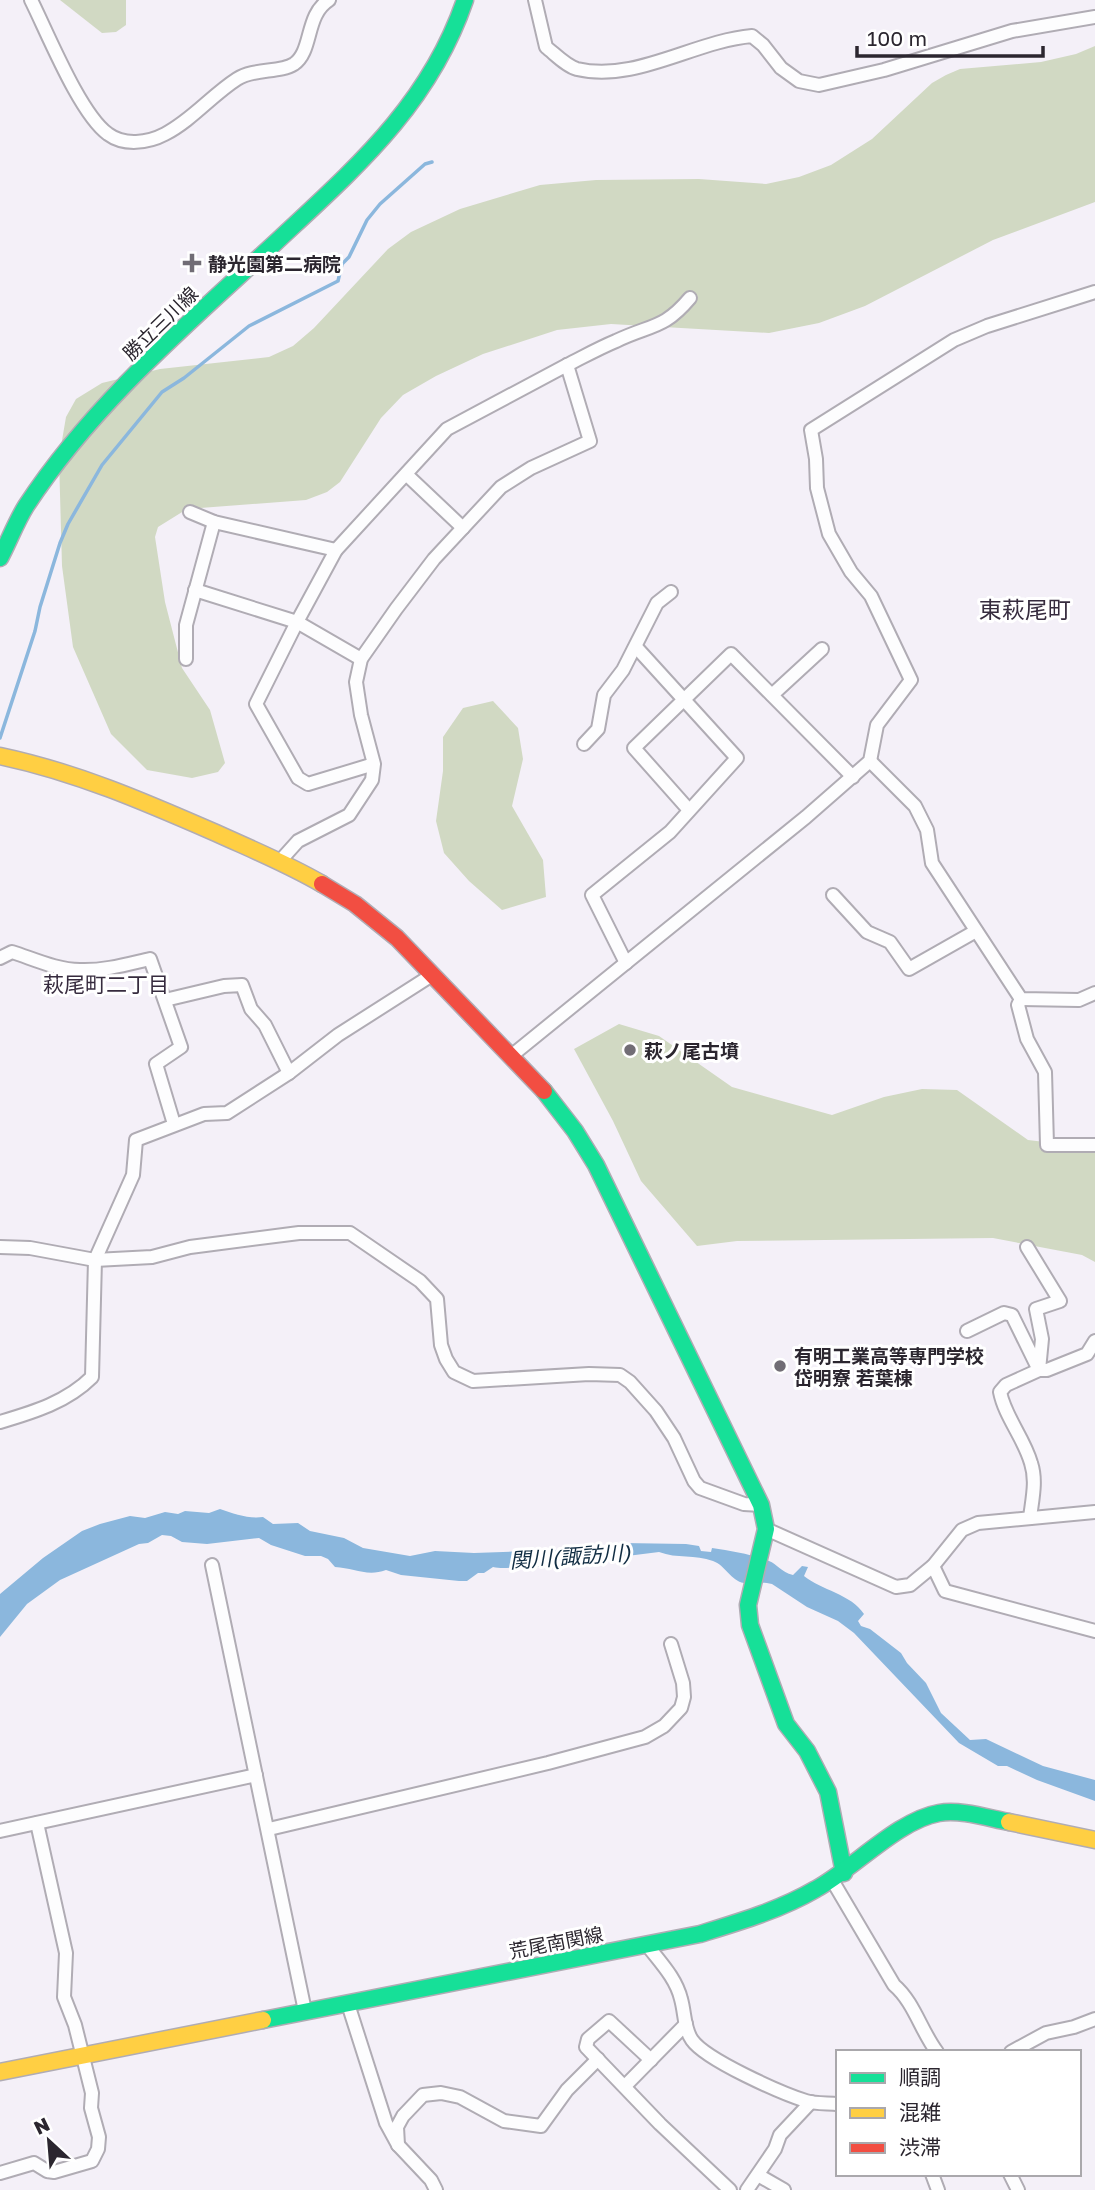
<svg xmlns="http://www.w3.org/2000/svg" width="1095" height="2190" font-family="'Golos Text','Noto Sans JP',sans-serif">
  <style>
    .green { fill: #d1d9c3 }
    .water { fill: #8bb7dd }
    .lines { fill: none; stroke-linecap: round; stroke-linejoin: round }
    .stream { stroke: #8bb7dd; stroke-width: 3.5 }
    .street-casing { stroke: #b0acb4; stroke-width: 16 }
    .fast-casing { stroke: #b0acb4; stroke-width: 19 }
    .slow-casing { stroke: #b0acb4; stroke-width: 19 }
    .jam-casing { stroke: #b0acb4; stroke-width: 19 }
    .street { stroke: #fdfdfe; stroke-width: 12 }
    .fast { stroke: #16e098; stroke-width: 16 }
    .slow { stroke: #ffcf43; stroke-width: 16 }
    .jam { stroke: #f24e42; stroke-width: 16 }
    .poi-dot { fill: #716d75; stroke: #fff; stroke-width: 2.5 }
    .labels { text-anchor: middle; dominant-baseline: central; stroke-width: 6; stroke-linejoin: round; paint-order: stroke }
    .poi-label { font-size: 19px; font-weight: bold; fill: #2b262f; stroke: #fff; text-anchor: start }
    .street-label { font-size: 19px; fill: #2b262f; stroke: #fff }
    .neighbourhood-label { font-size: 21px; fill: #362b3e; stroke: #fff }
    .water-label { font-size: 21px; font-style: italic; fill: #112d43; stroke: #fff }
    .quarter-label { font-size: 23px; fill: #362b3e; stroke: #fff }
  </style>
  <rect width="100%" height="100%" fill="#f4f0f8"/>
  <g class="green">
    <polygon points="60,0 126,0 126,25 116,32 102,33"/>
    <polygon points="1095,46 1095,202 993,240 865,306 819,323 769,333 611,324 557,330 483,354 436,376 403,395 381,418 340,482 327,492 306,500 187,509 158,527 155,537 165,602 182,668 210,710 225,763 218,772 192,778 147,770 111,734 73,647 62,566 59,458 66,417 76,399 102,383 160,369 269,357 293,346 314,328 388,249 411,232 460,209 540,185 596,180 699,179 766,184 799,177 831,165 872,139 932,83 946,75 960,69 1041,62 1076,54"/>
    <polygon points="493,701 518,728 523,759 512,806 543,860 546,897 502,910 469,881 444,853 436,821 443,771 443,737 463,708"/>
    <polygon points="619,1024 659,1036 732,1087 832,1115 884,1097 922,1089 957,1090 1028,1140 1095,1148 1095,1262 1082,1255 993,1238 737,1241 697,1246 641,1181 613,1121 574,1049"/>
  </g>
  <path class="water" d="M 220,1509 C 234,1514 249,1519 263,1517 L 273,1524 L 298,1523 L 310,1531 L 344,1538 L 363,1548 L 410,1556 L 435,1551 L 474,1553 L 580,1549 L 623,1543 L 686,1544 L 699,1546 L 701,1551 L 711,1552 L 712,1548 C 731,1551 751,1554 769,1561 C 777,1564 781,1572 793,1575 L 802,1566 L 808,1567 L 804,1576 C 821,1590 851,1594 864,1614 L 858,1621 L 861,1626 L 870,1629 L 901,1653 L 907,1663 L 926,1683 L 941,1713 L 970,1740 L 986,1739 L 1043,1766 L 1095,1780 L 1095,1801 L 1037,1780 L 1007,1766 L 998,1766 L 959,1743 L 854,1633 L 838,1621 L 807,1607 L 772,1584 C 762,1581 754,1584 744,1583 C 731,1581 725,1565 713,1561 C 695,1554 677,1559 659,1552 L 539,1567 C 523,1565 506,1570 493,1567 L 484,1573 L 478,1573 L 467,1581 L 459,1581 L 401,1575 L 386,1570 C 367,1577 354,1568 335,1567 L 328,1559 L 321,1556 L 305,1556 L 271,1545 L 259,1538 L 207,1544 L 182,1542 L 171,1536 L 162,1535 L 148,1543 L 139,1544 L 60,1580 L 27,1604 L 0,1637 L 0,1594 L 43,1558 L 82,1531 L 100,1524 L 130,1516 L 145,1518 L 165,1512 L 178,1514 L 185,1511 L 209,1513 Z"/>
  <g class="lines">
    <polyline class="stream" points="0,738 35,631 40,607 60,543 68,524 102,465 162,392 184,378 249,326 338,281 342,264 349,257 367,220 380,204 425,164 432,162"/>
    <g class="street-casing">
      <g id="street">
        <path d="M 31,0 C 48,34 80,114 108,134 C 124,146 148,143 165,134 C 192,120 212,95 237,79 C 254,68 280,73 294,64 C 313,51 305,15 329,0"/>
        <path d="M 535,0 L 546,47 C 555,54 566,66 577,69 C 635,83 694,41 752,36 L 763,45 L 781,68 L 799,81 L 819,85 L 884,70 L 1012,31 L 1095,17"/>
        <path d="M 567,365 C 583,357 599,348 616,341 C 651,324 663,330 690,298"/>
        <polyline points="407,475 463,528"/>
        <polyline points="190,512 214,522 336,550"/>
        <polyline points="195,590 297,622 361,659"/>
        <polyline points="186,659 186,625 214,522"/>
        <polyline points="772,695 822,649"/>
        <polyline points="584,744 598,729 604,695 623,670 657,603 671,592"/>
        <polyline points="870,761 915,806 927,830 932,863 1021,999 1079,1000 1095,993"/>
        <polyline points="689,810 634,748 731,654 853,777"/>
        <polyline points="280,861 298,841 349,815 372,780 374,764 361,715 356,682 361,659 396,609 434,559 501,487 531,468 590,441 567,365 447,429 336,550 297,622 256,704 298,778 308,784 374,764"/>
        <polyline points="833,895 867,932 890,942 909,969 976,931"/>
        <path d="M 0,958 L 12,952 C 34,959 57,970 80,970 C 104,971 128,964 150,959 L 181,1047 L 156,1064 L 174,1124"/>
        <polyline points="626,963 592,895 670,832 737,758 636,647"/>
        <polyline points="1021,999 1018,1005 1027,1039 1045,1072 1047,1145 1095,1145"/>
        <polyline points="165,1000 224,986 242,985 251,1009 265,1025 289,1073"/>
        <polyline points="511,1056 806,817 870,761 877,725 911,680 871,596 851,572 829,534 817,488 816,459 811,430 954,340 987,326 1095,292"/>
        <polyline points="0,1247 30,1248 95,1260 152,1257 190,1247 299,1233 350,1233 420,1281 437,1299 441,1345 446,1359 454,1372 473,1381 589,1374 620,1375 630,1382 656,1411 674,1438 694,1481 700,1488 744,1504 761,1505"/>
        <polyline points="1027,1247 1060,1301 1036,1309 1042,1339 1039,1370"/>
        <polyline points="967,1331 1004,1313 1012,1315 1039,1370"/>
        <path d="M 0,1422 C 34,1412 67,1402 92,1377 L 95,1260 L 133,1175 L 136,1140 L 204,1114 L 227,1113 L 289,1073 L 338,1035 L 432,975"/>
        <path d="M 1030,1518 C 1032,1500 1037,1481 1031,1463 C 1024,1438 1005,1417 1000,1392 L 1006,1385 L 1039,1370 L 1047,1370 L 1087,1354 L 1095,1341"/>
        <polyline points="766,1529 896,1587 910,1585 933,1566 962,1530 978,1523 1095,1512"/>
        <polyline points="212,1565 305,2011"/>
        <polyline points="933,1566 945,1591 1095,1631"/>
        <polyline points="269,1829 548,1763 645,1737 664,1726 681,1708 684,1697 683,1683 671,1644"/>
        <polyline points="0,1831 256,1775"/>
        <path d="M 832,1880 L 894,1985 C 914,2002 921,2031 937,2052"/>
        <path d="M 647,1945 C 660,1962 676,1978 681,1999 C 685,2013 684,2029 692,2040 C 706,2060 781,2093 806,2101 C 815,2104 827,2103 838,2104"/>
        <polyline points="348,2004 386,2123 398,2145 431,2180 436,2190"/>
        <polyline points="1011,2052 1046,2033 1074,2027 1095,2019"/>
        <polyline points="651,2060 609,2021 588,2039 586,2047 660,2124 730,2190"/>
        <polyline points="625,2086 686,2024"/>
        <polyline points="398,2145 397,2127 403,2116 423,2095 441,2093 460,2097 504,2121 541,2126 567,2090 598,2059"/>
        <polyline points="0,2173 34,2163 47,2171 54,2172 92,2161 98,2149 99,2137 91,2108 92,2093 75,2025 64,1997 66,1953 37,1823"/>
        <polyline points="932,2174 938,2190"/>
        <polyline points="1010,2174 1018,2190"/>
        <polyline points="758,2175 784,2190"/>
        <polyline points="747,2190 775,2149 780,2135 811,2102"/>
      </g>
    </g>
    <g class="fast-casing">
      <g id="fast">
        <path d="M 0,558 C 9,541 16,522 26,506 C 92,405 186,325 274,244 C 353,170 429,106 465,0"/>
        <polyline points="544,1091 575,1131 596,1165 761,1505 766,1529 748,1605 750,1625 786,1724 807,1751 828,1792 844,1873"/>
        <path d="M 263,2020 L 700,1934 C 739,1922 780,1910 816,1889 C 853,1869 898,1820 939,1813 C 960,1809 988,1818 1009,1822"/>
      </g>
    </g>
    <g class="slow-casing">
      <g id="slow">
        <path d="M 0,756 C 76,772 145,802 216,833 C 251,849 288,864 322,884"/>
        <polyline points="1009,1822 1095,1840"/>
        <polyline points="0,2072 263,2020"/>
      </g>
    </g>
    <g class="jam-casing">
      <polyline id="jam" points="322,884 355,904 397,938 544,1091"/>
    </g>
    <use href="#street" class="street"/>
    <use href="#fast" class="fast"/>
    <use href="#slow" class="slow"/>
    <use href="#jam" class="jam"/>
  </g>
  <g class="poi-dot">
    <path d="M188.5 252.5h7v7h7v7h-7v7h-7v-7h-7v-7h7z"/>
    <circle cx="630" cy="1050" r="7"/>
    <circle cx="780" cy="1366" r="7"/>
  </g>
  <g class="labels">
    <g class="poi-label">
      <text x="208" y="263">静光園第二病院</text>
      <text x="644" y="1050">萩ノ尾古墳</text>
      <text x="794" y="1355">有明工業高等専門学校<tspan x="794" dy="22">岱明寮 若葉棟</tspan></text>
    </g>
    <g class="street-label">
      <text transform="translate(160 323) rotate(-44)">勝立三川線</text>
      <text transform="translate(556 1942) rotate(-11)">荒尾南関線</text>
    </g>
    <g class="neighbourhood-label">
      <text x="106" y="984">萩尾町二丁目</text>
    </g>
    <g class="water-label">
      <text transform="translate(570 1556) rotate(-4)">関川(諏訪川)</text>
    </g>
    <g class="quarter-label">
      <text x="1025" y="609">東萩尾町</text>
    </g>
  </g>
  <rect x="836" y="2050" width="245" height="126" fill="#ffffff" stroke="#aaa8ac" stroke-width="2"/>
  <rect x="850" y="2073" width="35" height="10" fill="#16e098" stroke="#aaa8ac" stroke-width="2"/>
  <text x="899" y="2085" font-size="21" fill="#2b262f">順調</text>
  <rect x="850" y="2108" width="35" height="10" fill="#ffcf43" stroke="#aaa8ac" stroke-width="2"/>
  <text x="899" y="2120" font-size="21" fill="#2b262f">混雑</text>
  <rect x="850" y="2143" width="35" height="10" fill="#f24e42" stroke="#aaa8ac" stroke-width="2"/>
  <text x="899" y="2155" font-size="21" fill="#2b262f">渋滞</text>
  <g transform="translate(49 2141) rotate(334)" stroke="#ffffff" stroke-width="5" paint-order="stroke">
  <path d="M0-5L12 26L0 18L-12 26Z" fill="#2b262f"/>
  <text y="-10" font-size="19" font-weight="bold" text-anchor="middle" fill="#2b262f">N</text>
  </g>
  <path d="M857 46v10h186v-10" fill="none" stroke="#2b262f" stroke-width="3.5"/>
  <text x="867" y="46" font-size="21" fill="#2b262f" stroke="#ffffff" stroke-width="5" paint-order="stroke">100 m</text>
</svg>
